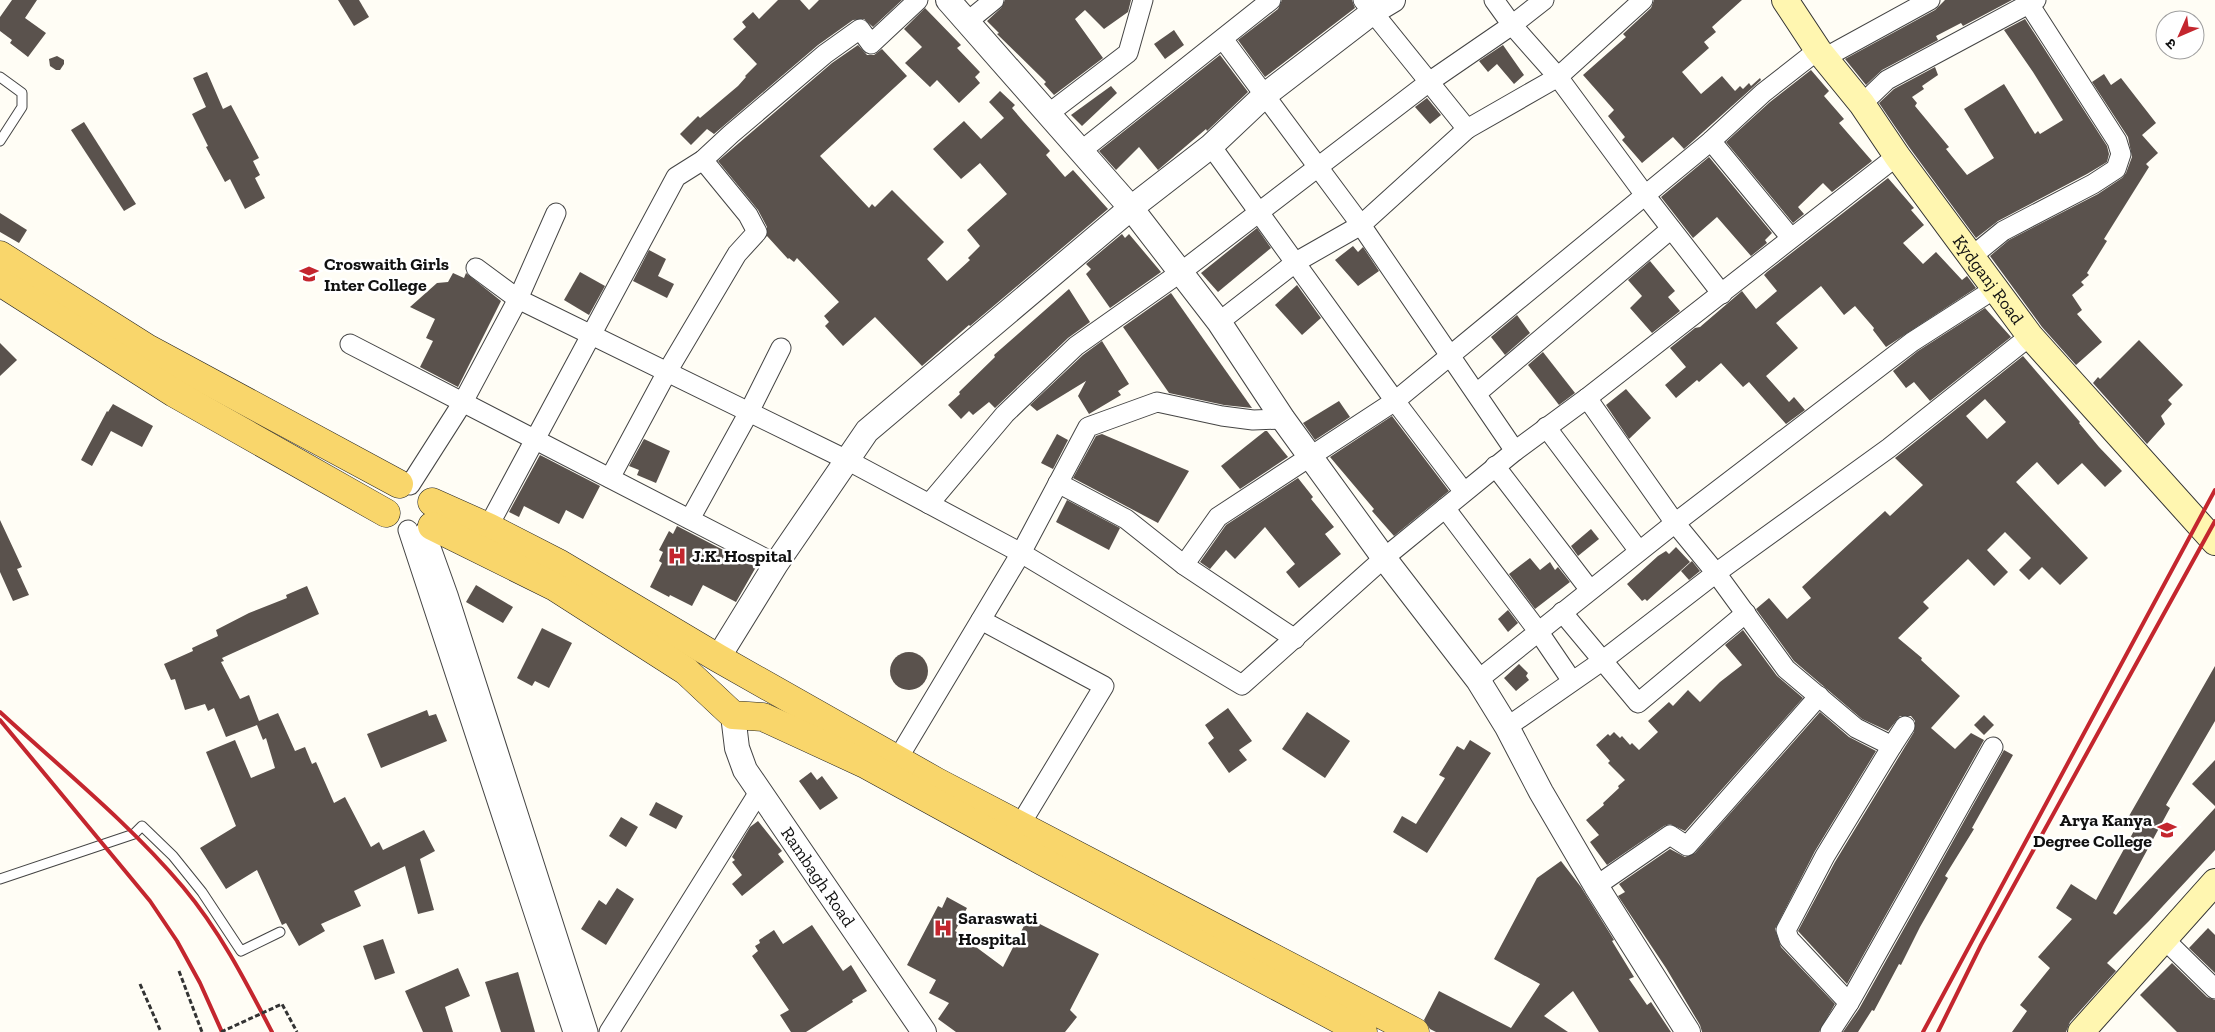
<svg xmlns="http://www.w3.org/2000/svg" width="2215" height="1032" font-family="'Zilla Slab','Noto Sans Devanagari',serif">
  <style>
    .building { fill: #5a524d; fill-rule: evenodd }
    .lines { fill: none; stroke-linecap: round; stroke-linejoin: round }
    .service-casing { stroke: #444; stroke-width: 11 }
    .minor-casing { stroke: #444; stroke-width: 21 }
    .tertiary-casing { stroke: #444; stroke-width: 26 }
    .secondary-casing { stroke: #333; stroke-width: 28 }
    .primary-casing { stroke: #222; stroke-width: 29 }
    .path { stroke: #333; stroke-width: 3; stroke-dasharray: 5 2.5; stroke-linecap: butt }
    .service { stroke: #fff; stroke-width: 9 }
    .minor { stroke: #fff; stroke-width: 19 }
    .tertiary { stroke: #fff; stroke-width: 24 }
    .secondary { stroke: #fff6b0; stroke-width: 26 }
    .primary { stroke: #f9d66b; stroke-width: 28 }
    .rail { stroke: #c4262e; stroke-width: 4 }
    .path-bridge { stroke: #333; stroke-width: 3; stroke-dasharray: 5 2.5; stroke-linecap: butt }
    .labels { text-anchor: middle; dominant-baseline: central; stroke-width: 5; stroke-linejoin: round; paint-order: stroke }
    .poi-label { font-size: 18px; font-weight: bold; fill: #111; stroke: #fff; text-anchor: start }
    .street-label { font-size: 18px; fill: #111; stroke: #fff }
  </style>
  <rect width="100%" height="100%" fill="#fffdf5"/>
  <g class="building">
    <polygon points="12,0 37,0 25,18 46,33 28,57 10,43 12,40 0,31 0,17"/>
    <polygon points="338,0 359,0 369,17 354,26"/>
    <polygon points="778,0 800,0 809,10 819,0 902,0 873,27 864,19 853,20 818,45 714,134 707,129 691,145 680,134 698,116 700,118 738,86 746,77 745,76 757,64 733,39 746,27 742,22 753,12 759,19"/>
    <polygon points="1005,0 1131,0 1128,12 1104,29 1085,10 1075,19 1103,58 1054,95 1044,84 1046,82 997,34 999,33 987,21 1001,8"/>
    <polygon points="1282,0 1352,0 1355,8 1265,77 1238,40 1278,9"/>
    <polygon points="1654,0 1742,0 1712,27 1716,32 1704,42 1709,48 1682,72 1701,94 1722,76 1735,91 1740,86 1743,89 1749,83 1751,86 1760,78 1761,80 1684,149 1673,137 1642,163 1622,140 1625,137 1608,116 1614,110 1583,75 1626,37 1623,34 1651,8"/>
    <polygon points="1945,0 2012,0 1963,26 1961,23 1936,36 1938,40 1882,70 1866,85 1845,59 1935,10"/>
    <polygon points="925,8 961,45 957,48 980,72 975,77 980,83 959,103 937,80 930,87 905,63 922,47 904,29"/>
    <polygon points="2025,19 2107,146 2109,154 2107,162 2087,174 1998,221 1976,238 1909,147 1879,103 1894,89 1935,67 1938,75 1922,86 1924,89 1912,97 1917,103 1915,106 1949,147 1946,149 1967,175 1994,158 1964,109 2004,84 2035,134 2038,131 2040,134 2063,120 2033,72 2004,30"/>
    <polygon points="1174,30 1184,45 1165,59 1154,44"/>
    <polygon points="858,45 867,55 874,55 882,49 907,76 820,156 869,208 872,204 875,207 892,190 944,242 927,259 947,281 970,260 968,258 980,246 967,230 1007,194 980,163 961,179 933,149 964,121 981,139 1004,118 989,102 1000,91 1015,105 1012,108 1023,121 1050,151 1046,155 1065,177 1073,170 1108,209 970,326 969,325 922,366 875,317 843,346 825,326 829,322 824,316 839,302 797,258 794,262 789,258 788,259 767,236 767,227 758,210 718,161 832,63"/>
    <polygon points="1503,45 1524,75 1514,84 1497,64 1488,72 1479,61"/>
    <polygon points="1220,55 1248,92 1207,131 1206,129 1158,170 1139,147 1116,170 1099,151"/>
    <polygon points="57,56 64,60 64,64 60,70 56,70 50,66 49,59"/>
    <polygon points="1811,70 1829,91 1824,96 1844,119 1839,123 1872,161 1832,192 1823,183 1798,207 1804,214 1793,223 1726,142 1770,102"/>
    <polygon points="207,72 223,109 231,105 259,158 253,161 260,175 255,178 265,198 245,209 230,179 225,182 206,147 208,146 192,114 206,107 193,78"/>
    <polygon points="2104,74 2111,85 2121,78 2156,123 2142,135 2158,153 2146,164 2149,167 2104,239 2107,241 2087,273 2089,275 2081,282 2084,285 2072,295 2082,310 2077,314 2102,342 2076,365 2042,327 1990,256 2009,240 2098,194 2122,178 2126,173 2132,157 2128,137 2092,82"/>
    <polygon points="1111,86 1117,93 1082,126 1071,115"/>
    <polygon points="1427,98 1441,115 1430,124 1415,107"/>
    <polygon points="84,122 136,204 124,211 71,130"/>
    <polygon points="1709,157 1772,233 1765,240 1767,243 1751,256 1717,217 1693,238 1661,197"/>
    <polygon points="1888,178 1914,208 1911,210 1924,225 1903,243 1923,264 1936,252 1962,280 1967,276 1976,288 1886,347 1873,330 1874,328 1855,306 1844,315 1821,286 1776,323 1798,348 1766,376 1789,402 1794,397 1805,410 1786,424 1749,382 1743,387 1721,363 1699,382 1697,380 1676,398 1665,385 1686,367 1670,348 1695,328 1700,327 1742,291 1756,309 1777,291 1764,275 1767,272"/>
    <polygon points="0,213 27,230 19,243 0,232"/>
    <polygon points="1257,228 1271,248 1218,292 1201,273"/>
    <polygon points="1122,234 1125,238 1129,234 1161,272 1110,308 1086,274 1091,269 1086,264"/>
    <polygon points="1353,246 1358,252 1363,247 1379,271 1358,286 1335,260"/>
    <polygon points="649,250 666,259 658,276 674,284 667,298 633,281"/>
    <polygon points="1650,261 1675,291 1668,297 1680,311 1652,333 1630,308 1642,296 1628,280"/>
    <polygon points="580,272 605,286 589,315 564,300"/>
    <polygon points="453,273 464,278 466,273 501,301 458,387 420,367 433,341 426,338 435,319 410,307 437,283 448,282"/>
    <polygon points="1297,285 1321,318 1302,335 1275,305"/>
    <polygon points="1069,289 1090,322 1068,338 995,408 989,402 973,415 969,411 961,419 948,405 960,394 959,392 995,357 994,355"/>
    <polygon points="1171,293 1252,408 1224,405 1169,393 1123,327"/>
    <polygon points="1985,308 2011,337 1930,401 1914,382 1906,388 1893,371 1918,351"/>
    <polygon points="1517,315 1530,333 1505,355 1491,337"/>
    <polygon points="2139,340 2183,385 2168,400 2172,404 2161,416 2165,424 2147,444 2093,383 2098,377 2100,379"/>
    <polygon points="1102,341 1129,384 1118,391 1121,395 1089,414 1078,396 1086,381 1037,411 1030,405 1083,355"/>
    <polygon points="0,343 17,360 0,376"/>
    <polygon points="1543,352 1575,393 1559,405 1528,365"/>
    <path d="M 2023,356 L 2080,422 L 2079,423 L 2099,447 L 2122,471 L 2105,487 L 2082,463 L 2058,485 L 2037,462 L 2016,482 L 2088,558 L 2060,585 L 2042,567 L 2029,580 L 2019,570 L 2031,558 L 2005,532 L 1987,550 L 2008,572 L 1994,586 L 1968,559 L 1923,602 L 1929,608 L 1898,638 L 1922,658 L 1921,660 L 1960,696 L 1931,728 L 1955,749 L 1971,733 L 1984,740 L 1847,984 L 1798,931 L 1835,862 L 1914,732 L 1915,721 L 1911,716 L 1900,716 L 1888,731 L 1862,719 L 1794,661 L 1756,609 L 1769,598 L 1787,619 L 1811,598 L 1802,587 L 1885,511 L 1890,516 L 1923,485 L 1895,458 ZM 1985,399 L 2006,422 L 1987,439 L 1966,416 Z"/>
    <polygon points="1626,389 1651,418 1629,439 1606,405"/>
    <polygon points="1339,401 1350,417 1315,440 1303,423"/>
    <polygon points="113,404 153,426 142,447 111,431 92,466 81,460 107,411 108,412"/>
    <polygon points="1392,416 1449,491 1394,536 1372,511 1374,509 1330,457"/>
    <polygon points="1265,431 1267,431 1288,457 1240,489 1221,466"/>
    <polygon points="1057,434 1068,440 1053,469 1041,463"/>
    <polygon points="1102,434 1189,471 1158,523 1073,478 1096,436"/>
    <polygon points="644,439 670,451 656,483 637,475 639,470 629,466"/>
    <polygon points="540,455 600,486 583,519 566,510 559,524 524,506 519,517 509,512"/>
    <polygon points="1298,478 1313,497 1311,499 1334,527 1325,534 1341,554 1299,588 1286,572 1295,564 1265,527 1235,559 1226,550 1210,569 1200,562 1226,525"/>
    <polygon points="1067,500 1120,528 1109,550 1056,522"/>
    <polygon points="0,520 22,567 17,569 29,595 13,601 0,572"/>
    <polygon points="677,526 756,567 736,602 703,585 692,606 670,595 669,597 650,587 662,563 659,561 663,552 659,550 669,531 673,534"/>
    <polygon points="1591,529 1599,539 1578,556 1571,546"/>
    <polygon points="1676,547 1690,562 1647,601 1645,599 1642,601 1627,584 1658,556 1666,551 1669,554"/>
    <polygon points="1530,558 1540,570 1550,562 1555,570 1558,567 1570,582 1535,609 1509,574"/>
    <polygon points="1692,561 1700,571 1689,580 1681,571"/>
    <polygon points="476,585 513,607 503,623 466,602"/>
    <polygon points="307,586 319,614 222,658 224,661 221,662 240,699 249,695 259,721 278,713 295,751 305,747 312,764 316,762 334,803 345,797 371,847 379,842 383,850 424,830 435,851 420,859 434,910 418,914 405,866 354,891 361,906 321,924 325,931 299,946 286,923 282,925 257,870 226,889 200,848 236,826 206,752 235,740 251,778 275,768 266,738 263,740 257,725 226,737 214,708 208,711 205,704 185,710 175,679 171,680 164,664 193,651 192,648 218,636 216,630 249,613 287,598 286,595"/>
    <polygon points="1508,610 1518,623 1508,632 1498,619"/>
    <polygon points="542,628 572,643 549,688 535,681 532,686 517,678"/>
    <polygon points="1743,630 1777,676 1803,698 1685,831 1670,824 1664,826 1607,865 1590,842 1599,835 1586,820 1604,805 1603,803 1619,788 1618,786 1625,780 1608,763 1610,761 1596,745 1608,734 1610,736 1614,732 1620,738 1622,736 1630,745 1632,743 1639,750 1658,732 1648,721 1669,702 1673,706 1688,690 1700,702 1720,682 1742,665 1725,645"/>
    <circle cx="909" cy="671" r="19"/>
    <polygon points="1519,664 1528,673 1526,676 1529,680 1516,691 1504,678"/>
    <polygon points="2215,666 2215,721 2166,805 2170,808 2113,913 2116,915 2215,808 2215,850 2149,921 2107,963 2116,971 2070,1022 2066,1032 2012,1032 2027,1011 2020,1005 2050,968 2038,957 2072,919 2056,908 2071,884 2096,900 2135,829 2125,823"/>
    <polygon points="1228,708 1252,741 1239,750 1247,760 1229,773 1208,743 1214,738 1205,725"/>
    <polygon points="427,710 429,716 436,714 447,741 381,768 367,734"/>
    <polygon points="1307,712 1350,741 1325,778 1282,749"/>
    <polygon points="1820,712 1849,737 1876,751 1815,851 1775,929 1781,947 1835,1004 1819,1032 1702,1032 1700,1025 1666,968 1618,896 1625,892 1619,884 1670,849 1685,857 1695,853"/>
    <polygon points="1984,715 1994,725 1984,735 1974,725"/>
    <polygon points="1470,740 1491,753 1427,853 1393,832 1402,816 1416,824 1445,778 1439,775 1457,746 1464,750"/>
    <polygon points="2004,750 2013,755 1972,828 1974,829 1945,876 1948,878 1920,927 1901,965 1899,964 1874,1011 1872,1010 1858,1032 1843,1032 1859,1009"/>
    <polygon points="2215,760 2215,806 2192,784"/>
    <polygon points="811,772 817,780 822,776 838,798 820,810 799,781"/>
    <polygon points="656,802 683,816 676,829 649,815"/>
    <polygon points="621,817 638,827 626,847 609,836"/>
    <polygon points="758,821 782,851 778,854 784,862 742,896 732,884 742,875 732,862 735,860 732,857 750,827"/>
    <polygon points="1561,861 1581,887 1614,940 1612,941 1634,977 1629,979 1647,1005 1651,1002 1671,1032 1599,1032 1573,991 1544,1016 1568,1032 1436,1032 1430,1029 1424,1020 1439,991 1511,1028 1540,984 1494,959 1537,878"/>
    <polygon points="617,888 634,899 606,945 581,929 599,900 606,905"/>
    <polygon points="947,897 967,908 955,931 978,944 976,947 1003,967 1028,918 1099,954 1070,1010 1077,1017 1065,1032 956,1032 938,1019 949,1003 929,993 936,980 907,965 938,906 942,908"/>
    <polygon points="812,925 843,971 851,965 867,991 852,1000 853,1002 806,1032 791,1032 780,1015 789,1010 752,956 758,951 755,946 760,943 759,940 774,930 783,944"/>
    <polygon points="2208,928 2215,935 2215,973 2189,948"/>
    <polygon points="383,939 395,973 375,980 363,946"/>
    <polygon points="2172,963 2207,997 2215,1000 2215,1032 2177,1032 2140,995"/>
    <polygon points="458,968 470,996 445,1007 453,1032 423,1032 405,991"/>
    <polygon points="518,972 535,1032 501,1032 485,982"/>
  </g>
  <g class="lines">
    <g class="service-casing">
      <g id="service">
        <polyline points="0,77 22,93 22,107 0,141"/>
        <polyline points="0,879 134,834 142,826 173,856 202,892 241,951 280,932"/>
      </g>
    </g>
    <g class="minor-casing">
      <g id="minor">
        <polyline points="1363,0 1467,129"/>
        <polyline points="1494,0 1512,25 1558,77 1645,195 1722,294"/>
        <polyline points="967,22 994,0"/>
        <polyline points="1223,39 1361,225 1515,451"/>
        <polyline points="1826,57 1930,0"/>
        <polyline points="1862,104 1887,80 2036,0"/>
        <polyline points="1048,114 1128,53 1143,0"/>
        <polyline points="1711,141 1791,238"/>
        <polyline points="1211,146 1395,401 1464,492"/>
        <polyline points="1081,151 1271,0"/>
        <polyline points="1971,257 2003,231 2093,184 2116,169 2121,154 2117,141 2029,4"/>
        <polyline points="476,268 518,299 847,460 1021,553 1242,685 1384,558 1515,451 1587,398 1897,156"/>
        <polyline points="1219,322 1296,262 1361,225 1467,129 1558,77 1643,0"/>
        <polyline points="350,344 776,564"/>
        <polyline points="1477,393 1671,229"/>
        <polyline points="1587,398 1675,523 1716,573 1786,669 1856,728 1892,746 1905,726"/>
        <polyline points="1546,427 1639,551"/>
        <polyline points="1495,466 1590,590"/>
        <polyline points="610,478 667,372 737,254 757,232 748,215 703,160"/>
        <polyline points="1058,483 1126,519 1184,565 1295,639"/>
        <polyline points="410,485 463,402 518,299 556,213"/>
        <polyline points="929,504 1005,414 1076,346 1181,272 1429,82 1512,25 1544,0"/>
        <polyline points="1445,508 1538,631 1572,681"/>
        <polyline points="690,519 749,412 781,348"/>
        <polyline points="488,527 676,177 703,160 731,134 825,54 860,29 871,44 918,0"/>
        <polyline points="408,530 573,1032"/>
        <polyline points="425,531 448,595 588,1032"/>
        <polyline points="1184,565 1218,517 1395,401 1711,141 1763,93 1818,50"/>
        <polyline points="1562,612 1638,703 1746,613"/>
        <polyline points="981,620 1104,686 1020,825"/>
        <polyline points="1478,680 1675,523 1912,342 1996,288"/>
        <polyline points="1507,727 1602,661 1716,573 1889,448 2030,336"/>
        <polyline points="897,760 1021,553 1088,427 1157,402 1222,416 1253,420 1283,419"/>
        <polyline points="1596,886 1670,835 1687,846 1819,696"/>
        <polyline points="2164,939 2215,989"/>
        <polyline points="1849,1003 1789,939 1786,930 1825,856 1892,746"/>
        <polyline points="609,1032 759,792"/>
        <polyline points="1830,1032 1849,1003 1993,747"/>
      </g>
    </g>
    <g class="tertiary-casing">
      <g id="tertiary">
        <polyline points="948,0 1131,208 1219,322 1283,419 1384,558 1478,680 1507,727 1541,792 1596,886 1688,1032"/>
        <polyline points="718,658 776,564 867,431 1131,208 1211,146 1265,95 1373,12 1393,0"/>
        <path id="s1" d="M 733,715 L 737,748 L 745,770 L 924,1032"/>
      </g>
    </g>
    <g class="secondary-casing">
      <g id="secondary">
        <path id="s2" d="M 1785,0 L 1818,50 L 1862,104 L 1897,156 L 2030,336 L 2215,542"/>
        <polyline points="2081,1032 2215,882"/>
      </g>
    </g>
    <g class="primary-casing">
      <g id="primary">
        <polyline points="0,255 147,348 399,484"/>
        <polyline points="0,282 174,393 386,513"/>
        <polyline points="432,502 488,527 560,564 718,658 937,782 1415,1032"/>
        <polyline points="432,526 555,587 686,671 733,715 763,717 865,764 1042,861 1363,1032"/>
      </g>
    </g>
    <g class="path">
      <polyline points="179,971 202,1032"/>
      <polyline points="140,984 161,1032"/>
    </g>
    <use href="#service" class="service"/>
    <use href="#minor" class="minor"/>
    <use href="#tertiary" class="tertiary"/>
    <use href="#secondary" class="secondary"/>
    <use href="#primary" class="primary"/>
    <g class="rail">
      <path d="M 0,712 C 62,769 129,823 183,887 C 220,931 246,982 272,1032"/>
      <polyline points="0,720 150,901 177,941 200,983 222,1032"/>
      <polyline points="1923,1032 2215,490"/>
      <polyline points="1938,1032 1981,945 2215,521"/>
    </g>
    <polyline class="path-bridge" points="221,1032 282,1004 297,1032"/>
  </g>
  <defs>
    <g id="university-bare" transform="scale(1.5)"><path d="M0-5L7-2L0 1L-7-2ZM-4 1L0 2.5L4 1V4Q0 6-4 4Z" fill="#c4262e" stroke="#fff" stroke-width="2.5" paint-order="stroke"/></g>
    <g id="hospital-bare" transform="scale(1.5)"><path d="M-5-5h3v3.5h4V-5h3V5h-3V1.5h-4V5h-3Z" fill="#c4262e" stroke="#fff" stroke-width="2.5" paint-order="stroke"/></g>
    <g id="school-bare" transform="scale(1.5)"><path d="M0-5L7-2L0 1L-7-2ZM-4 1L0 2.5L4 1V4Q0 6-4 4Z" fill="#c4262e" stroke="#fff" stroke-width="2.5" paint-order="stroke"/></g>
  </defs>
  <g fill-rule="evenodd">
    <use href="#university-bare" x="309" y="274"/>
    <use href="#hospital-bare" x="677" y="556"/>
    <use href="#school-bare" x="2167" y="830"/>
    <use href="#hospital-bare" x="943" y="928"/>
  </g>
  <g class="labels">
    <g class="poi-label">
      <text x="324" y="264">Croswaith Girls<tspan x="324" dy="21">Inter College</tspan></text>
      <text x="692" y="556">J.K. Hospital</text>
      <text x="2152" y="820" text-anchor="end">Arya Kanya<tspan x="2152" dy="21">Degree College</tspan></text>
      <text x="958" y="918">Saraswati<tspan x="958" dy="21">Hospital</tspan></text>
    </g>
    <g class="street-label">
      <text stroke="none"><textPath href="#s2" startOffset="346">Kydganj Road</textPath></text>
      <text stroke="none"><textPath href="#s1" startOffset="186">Rambagh Road</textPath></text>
    </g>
  </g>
  <g transform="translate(2180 35) rotate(225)"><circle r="24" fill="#ffffff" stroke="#a0a0a0"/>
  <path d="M0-4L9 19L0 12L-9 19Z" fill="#c4262e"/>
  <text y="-8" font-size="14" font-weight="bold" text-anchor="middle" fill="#111111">उ</text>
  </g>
</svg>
